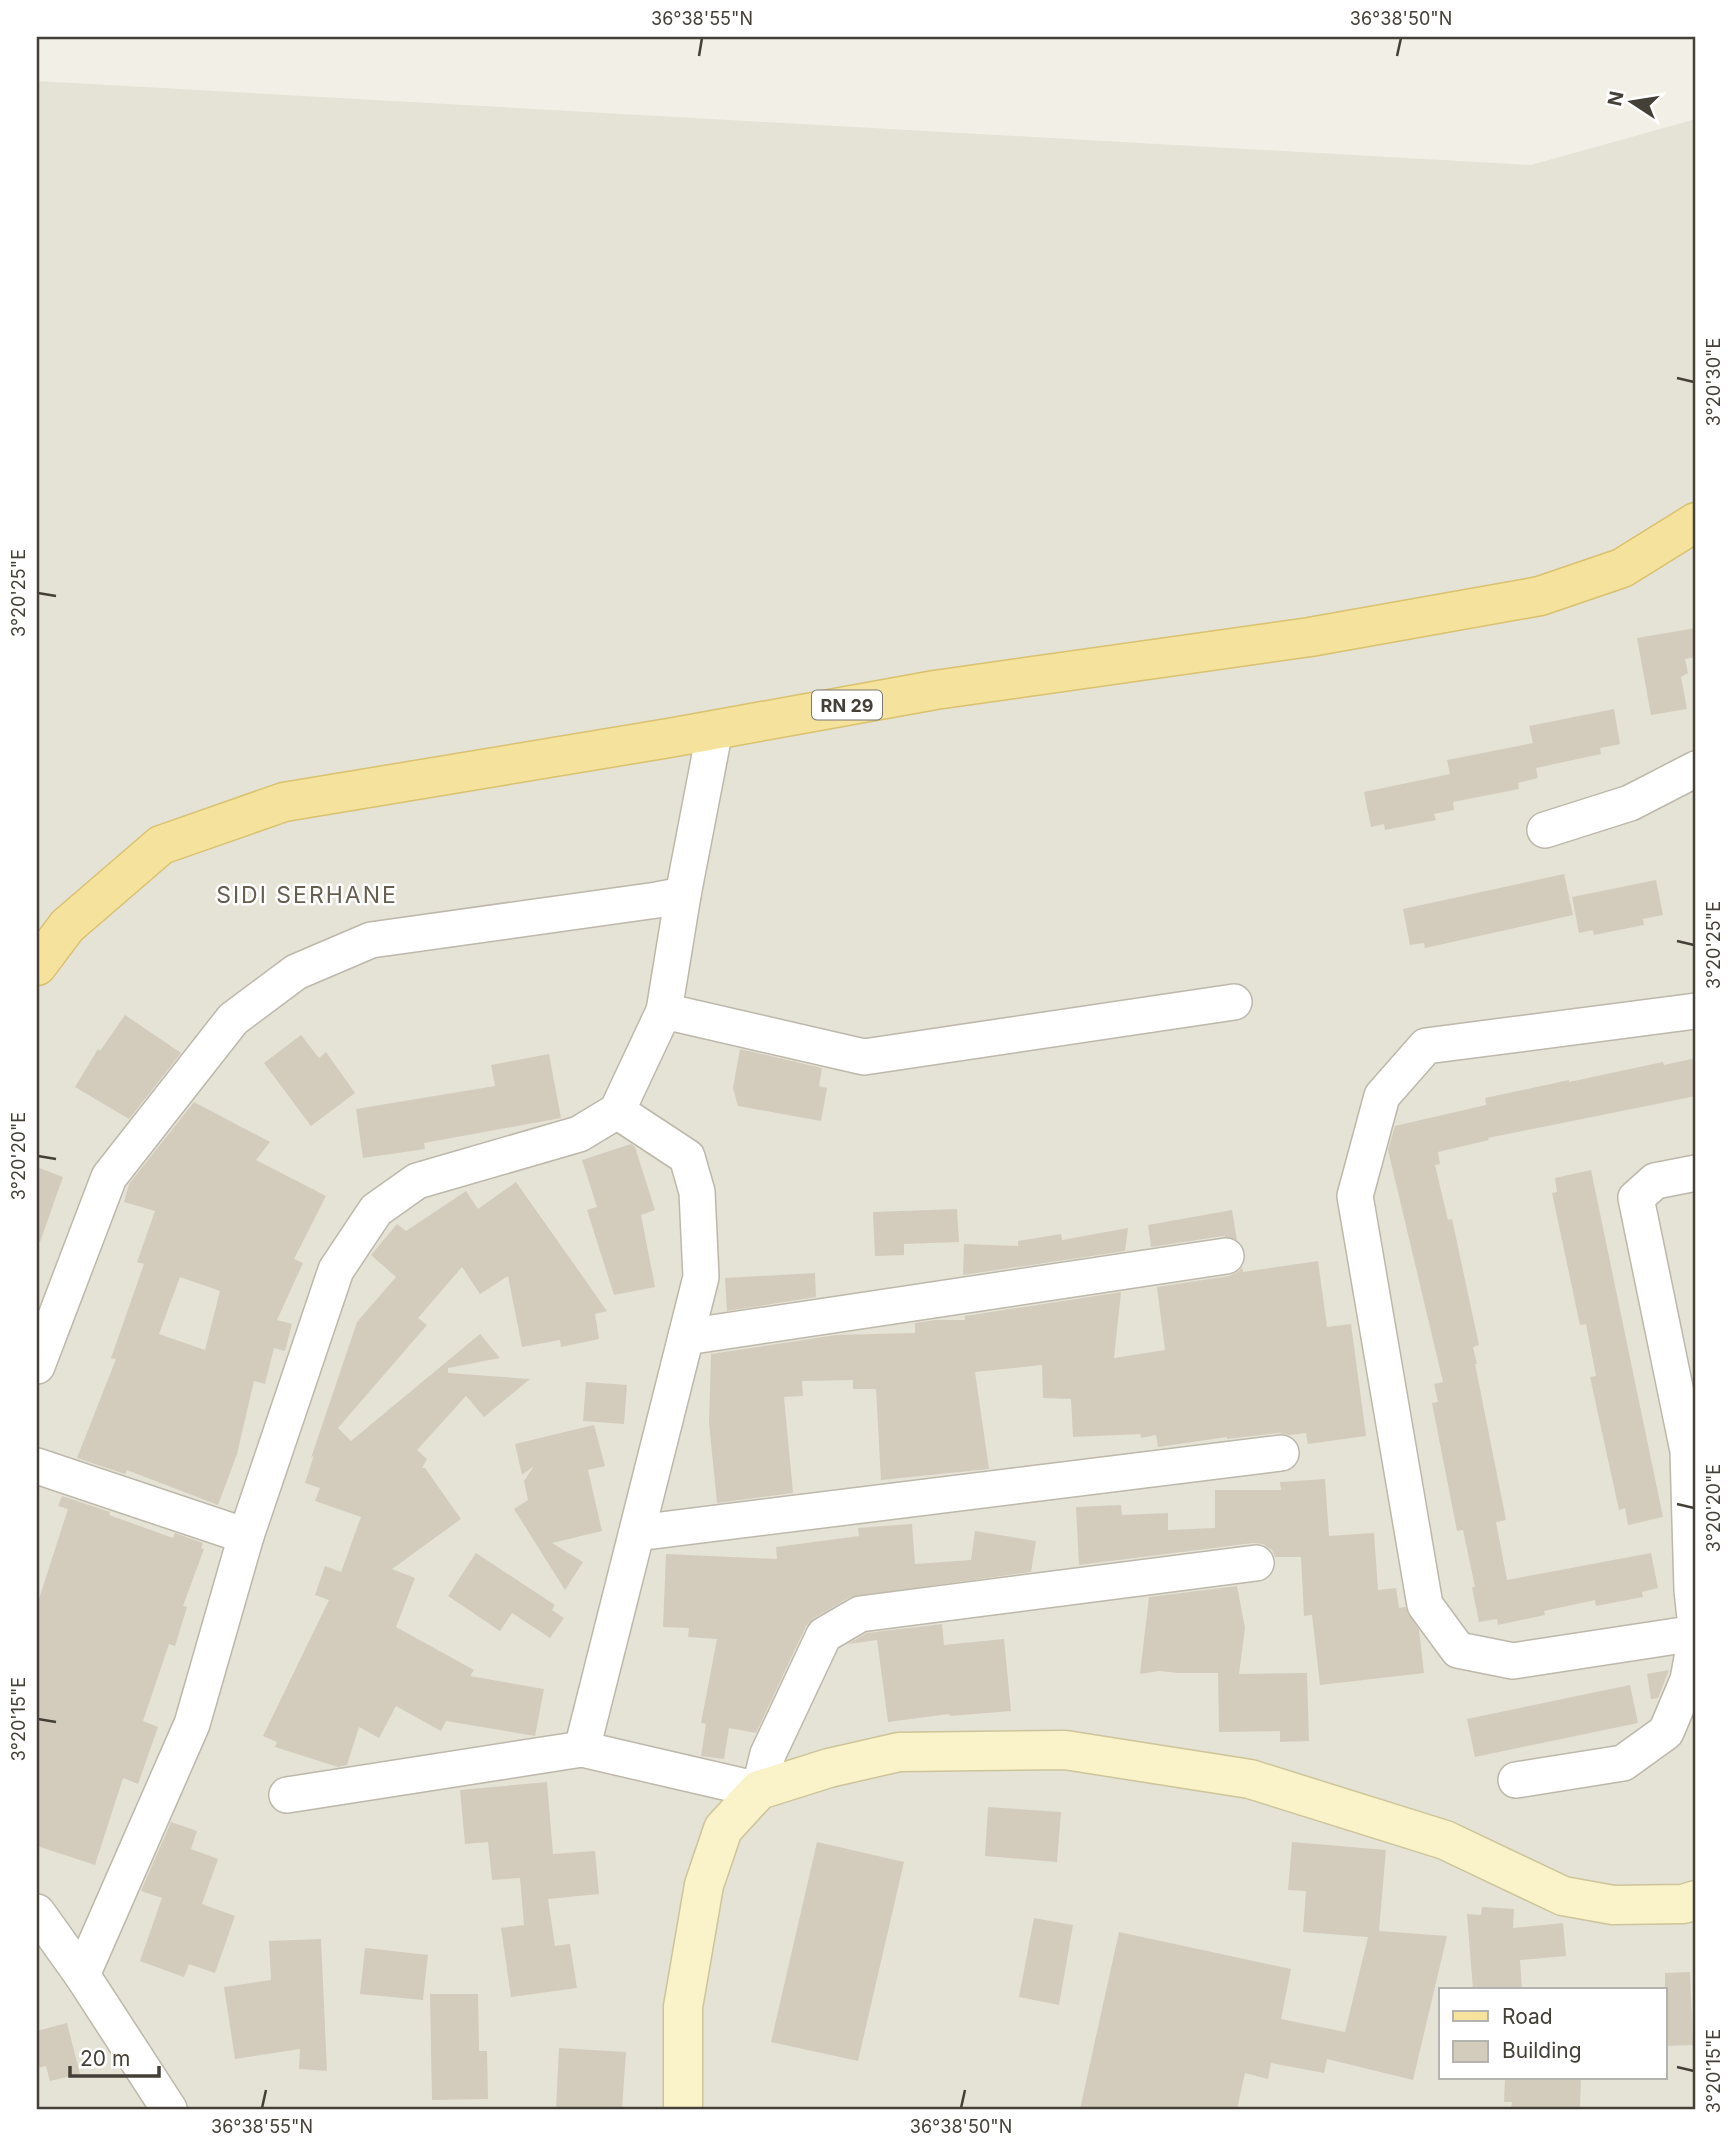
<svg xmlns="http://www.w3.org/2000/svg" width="1733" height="2146" font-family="Inter,sans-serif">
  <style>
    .residential { fill: #e5e2d6; fill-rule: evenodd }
    .building { fill: #d3ccbd; fill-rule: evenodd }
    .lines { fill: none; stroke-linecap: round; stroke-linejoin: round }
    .street-casing { stroke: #bdb8aa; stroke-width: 38 }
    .secondary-casing { stroke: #cec49a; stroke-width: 41 }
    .primary-casing { stroke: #d9c16e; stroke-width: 41 }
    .street { stroke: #fff; stroke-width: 35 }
    .secondary { stroke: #faf2c9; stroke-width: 38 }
    .primary { stroke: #f5e39d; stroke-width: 38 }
    .ticks { fill: none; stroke: #444037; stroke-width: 2.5 }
    .labels { text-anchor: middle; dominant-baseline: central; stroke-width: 5; stroke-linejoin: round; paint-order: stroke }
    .shield { fill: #fff; stroke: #7c7973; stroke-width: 2 }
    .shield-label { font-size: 18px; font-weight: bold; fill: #444037 }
    .quarter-label { font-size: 23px; letter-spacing: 2px; fill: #665e4f; stroke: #fff }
    .neatline { fill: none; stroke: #444037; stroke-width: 2.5 }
    .ticks-label { font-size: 18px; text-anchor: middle; fill: #444037 }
  </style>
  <rect width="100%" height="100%" fill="#f2efe7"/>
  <path class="residential" d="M 37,81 L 1531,165 L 1696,119 L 1696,2109 L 37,2109 ZM 1441,1990 L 1665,1990 L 1665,2078 L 1441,2078 Z"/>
  <g class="building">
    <polygon points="1696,628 1696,657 1685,659 1688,673 1681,677 1687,709 1651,715 1637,638"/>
    <polygon points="1614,709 1620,744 1600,748 1601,754 1536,768 1538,778 1518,783 1519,789 1453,802 1454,810 1434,814 1436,820 1385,830 1384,824 1371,827 1364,792 1450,774 1447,760 1533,743 1529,726"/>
    <polygon points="1564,874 1573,915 1425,948 1424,943 1410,945 1403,909"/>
    <polygon points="1656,880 1663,915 1643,919 1644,925 1594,935 1593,930 1579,933 1572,897"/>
    <polygon points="125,1015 181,1053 129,1119 75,1087 98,1049 100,1051"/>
    <polygon points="301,1035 319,1058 326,1052 355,1093 311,1126 264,1063"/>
    <polygon points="740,1049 822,1068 819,1086 827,1088 821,1121 738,1106 733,1088"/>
    <polygon points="549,1054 561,1118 424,1143 425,1149 363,1158 356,1109 495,1086 491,1065"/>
    <polygon points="1696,1058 1696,1096 1488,1138 1489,1140 1438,1152 1440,1164 1435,1165 1448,1220 1452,1219 1479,1345 1473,1347 1477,1364 1475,1364 1506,1520 1496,1522 1507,1580 1651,1553 1658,1588 1642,1592 1643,1597 1596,1606 1595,1600 1544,1611 1545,1615 1498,1625 1497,1619 1479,1622 1472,1587 1475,1587 1463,1530 1457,1531 1432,1403 1438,1402 1434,1384 1443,1382 1388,1150 1395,1126 1486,1105 1485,1098 1569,1080 1569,1082 1663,1062 1664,1065"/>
    <path d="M 194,1102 L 270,1142 L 256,1160 L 326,1196 L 294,1259 L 303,1263 L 277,1320 L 292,1324 L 285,1351 L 274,1348 L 265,1384 L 254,1381 L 237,1454 L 218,1505 L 127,1470 L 125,1474 L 77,1458 L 116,1359 L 111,1358 L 144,1264 L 137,1262 L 155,1211 L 124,1202 L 129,1184 ZM 180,1277 L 220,1291 L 205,1350 L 159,1334 Z"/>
    <polygon points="631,1144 635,1147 655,1210 641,1215 655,1287 614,1295 587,1210 597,1207 582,1160"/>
    <polygon points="37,1167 63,1177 40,1242 37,1242"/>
    <polygon points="1591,1170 1663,1517 1628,1525 1625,1508 1619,1510 1590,1377 1596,1376 1586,1324 1580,1325 1552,1193 1557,1192 1555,1178"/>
    <polygon points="516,1182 607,1311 595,1314 599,1339 561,1347 560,1340 522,1347 508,1276 480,1294 462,1267 418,1318 427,1325 338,1428 351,1441 480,1334 500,1358 448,1368 448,1373 530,1379 484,1417 466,1396 417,1450 427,1459 422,1468 425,1468 461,1519 392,1569 415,1578 396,1627 474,1670 470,1676 544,1689 535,1736 446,1721 441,1731 396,1706 379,1738 359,1727 347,1765 338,1767 275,1747 277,1742 263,1736 329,1600 315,1595 325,1566 341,1572 361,1517 315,1501 320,1488 305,1483 314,1455 311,1458 357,1322 396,1277 371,1255 397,1224 406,1231 466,1191 478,1209"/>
    <polygon points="957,1209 959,1242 904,1244 904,1255 875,1256 873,1212"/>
    <polygon points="1232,1210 1237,1240 1223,1236 1151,1247 1148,1225"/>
    <polygon points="1128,1228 1125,1251 963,1275 964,1244 1018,1246 1018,1241 1061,1234 1062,1240"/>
    <polygon points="1318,1261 1327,1327 1351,1324 1366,1436 1308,1444 1306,1433 1290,1435 1279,1433 1227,1439 1227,1437 1158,1447 1156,1435 1141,1438 1140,1434 1073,1437 1071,1399 1043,1398 1042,1365 975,1372 989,1469 881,1480 876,1389 853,1389 853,1380 802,1381 803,1396 784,1397 793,1493 717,1503 709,1423 711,1354 836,1335 915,1333 915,1323 935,1320 965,1320 965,1316 1121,1292 1114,1358 1165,1350 1157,1287 1229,1276 1238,1272 1242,1267 1243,1272"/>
    <polygon points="815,1273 816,1297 727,1311 725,1278"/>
    <polygon points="586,1382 627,1385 624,1424 583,1421"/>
    <polygon points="594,1425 605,1466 588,1470 602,1531 552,1543 583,1562 565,1590 514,1509 528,1500 524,1481 534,1466 522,1475 515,1444"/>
    <polygon points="1325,1479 1329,1536 1374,1533 1378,1590 1396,1588 1399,1608 1405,1607 1419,1630 1424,1673 1320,1685 1312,1615 1304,1616 1301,1557 1275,1557 1272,1550 1263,1544 1253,1543 1079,1565 1076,1507 1121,1505 1122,1515 1168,1513 1168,1530 1215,1528 1215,1490 1281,1490 1280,1482"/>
    <polygon points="62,1496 110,1512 109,1515 173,1538 175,1533 203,1543 201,1548 204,1549 183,1606 187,1607 175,1646 169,1644 143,1721 158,1727 138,1784 123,1778 95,1865 37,1846 37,1605 68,1509 58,1506"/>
    <polygon points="912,1524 915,1564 971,1560 975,1531 1036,1541 1031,1572 850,1597 814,1618 806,1626 756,1733 729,1728 724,1759 701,1756 706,1724 701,1723 717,1639 688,1637 689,1628 663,1627 666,1554 777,1559 776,1547 859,1536 858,1528"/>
    <polygon points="476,1553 555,1605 552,1610 564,1618 550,1638 512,1613 500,1631 448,1596"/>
    <polygon points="1237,1586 1245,1628 1239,1674 1307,1673 1309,1741 1280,1742 1280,1731 1219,1732 1218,1673 1178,1673 1159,1671 1140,1674 1149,1597"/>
    <polygon points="942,1624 944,1645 1004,1639 1011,1711 950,1716 949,1714 888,1722 877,1640 848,1644 867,1633"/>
    <polygon points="1669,1670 1658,1698 1651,1699 1647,1674"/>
    <polygon points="1630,1685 1638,1723 1475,1757 1467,1719"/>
    <polygon points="547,1782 553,1854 595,1851 599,1894 548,1899 555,1946 570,1944 577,1988 511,1997 501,1928 524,1925 520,1878 492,1880 488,1842 465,1844 460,1790"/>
    <polygon points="988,1807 1061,1812 1057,1862 985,1856"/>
    <polygon points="171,1822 197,1831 191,1849 218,1859 202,1904 235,1916 215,1973 189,1964 184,1977 140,1961 162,1898 141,1891"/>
    <polygon points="817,1842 904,1862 858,2061 771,2042"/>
    <polygon points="1292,1842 1386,1850 1379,1931 1447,1936 1413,2080 1327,2059 1324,2073 1271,2063 1268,2079 1245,2073 1237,2109 1080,2109 1119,1932 1291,1969 1281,2019 1345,2032 1368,1937 1303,1932 1306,1891 1288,1890"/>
    <polygon points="1482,1907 1514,1909 1513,1928 1563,1923 1566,1956 1520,1960 1522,1990 1473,1990 1467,1914 1481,1915"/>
    <polygon points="1034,1918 1073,1925 1059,2005 1019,1997"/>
    <polygon points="321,1939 327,2071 299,2069 300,2049 235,2059 224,1987 271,1980 269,1941"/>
    <polygon points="365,1948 428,1955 423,2000 360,1994"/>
    <polygon points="1690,1972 1693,2045 1665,2046 1665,1973"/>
    <polygon points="430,1994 478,1994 479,2051 487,2051 488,2099 432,2100"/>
    <polygon points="67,2023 80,2074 50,2081 46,2066 37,2068 37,2031"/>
    <polygon points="559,2048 626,2052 622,2109 556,2109"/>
    <polygon points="1505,2078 1581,2078 1580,2109 1511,2109 1512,2102 1504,2102"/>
  </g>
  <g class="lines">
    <g class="street-casing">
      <g id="street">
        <polyline points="1545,830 1630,803 1696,769"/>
        <polyline points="664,1011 864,1057 1234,1002"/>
        <polyline points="1696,1011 1426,1046 1382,1096 1355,1196 1425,1605 1458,1650 1513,1661 1696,1633"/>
        <polyline points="1696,1173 1655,1181 1636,1198 1688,1451 1692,1590 1696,1627"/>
        <polyline points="686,1337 1226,1256"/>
        <polyline points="37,1366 109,1177 233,1019 296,972 371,940 657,900 683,895"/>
        <polyline points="37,1466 246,1536"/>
        <polyline points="637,1533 1281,1453"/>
        <polyline points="582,1749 701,1277 697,1192 687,1157 617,1111"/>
        <polyline points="1516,1780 1623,1763 1666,1732 1688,1680 1696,1636"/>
        <polyline points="287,1795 582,1749 759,1790 768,1754 824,1635 860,1614 1256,1563"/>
        <polyline points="37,1912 82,1975 169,2109"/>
        <polyline points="82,1975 192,1724 246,1536 336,1270 376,1210 417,1181 579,1134 617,1111 664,1011 683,895 715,729"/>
      </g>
    </g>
    <g class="secondary-casing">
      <polyline id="secondary" points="683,2109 683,2007 704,1885 723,1829 759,1790 829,1768 899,1752 1065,1750 1250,1779 1445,1840 1563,1896 1613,1905 1683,1904 1696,1900"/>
    </g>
    <g class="primary-casing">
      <polyline id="primary" points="37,966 67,926 161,845 284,802 669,738 935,690 1310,637 1540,596 1622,568 1696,522"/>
    </g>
    <use href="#street" class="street"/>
    <use href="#secondary" class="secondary"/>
    <use href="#primary" class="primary"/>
  </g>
  <path class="ticks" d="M 699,56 L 702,38M 1397,56 L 1401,38M 1677,378 L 1694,382M 38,593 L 56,596M 1677,941 L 1694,945M 38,1156 L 56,1159M 1677,1504 L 1694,1508M 38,1719 L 56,1722M 1677,2067 L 1694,2071M 262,2108 L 266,2090M 961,2108 L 965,2090"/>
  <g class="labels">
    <rect class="shield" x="812" y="690.5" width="70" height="29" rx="5"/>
    <g class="shield-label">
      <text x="847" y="705">RN 29</text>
    </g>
    <g class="quarter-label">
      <text x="307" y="895">SIDI SERHANE</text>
    </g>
  </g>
  <rect width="1733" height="2146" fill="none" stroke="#ffffff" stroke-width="77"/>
  <rect x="1439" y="1988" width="228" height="91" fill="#ffffff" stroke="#b4b3af" stroke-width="2"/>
  <rect x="1453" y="2011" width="35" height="10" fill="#f5e39d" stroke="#b4b3af" stroke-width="2"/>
  <text x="1502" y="2024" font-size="21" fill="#444037">Road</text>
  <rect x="1453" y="2041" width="35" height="21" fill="#d3ccbd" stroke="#b4b3af" stroke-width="2"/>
  <text x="1502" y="2058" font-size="21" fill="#444037">Building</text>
  <g transform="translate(1632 102) rotate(282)" stroke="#ffffff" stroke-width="5" paint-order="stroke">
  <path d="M0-5L12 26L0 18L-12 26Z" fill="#444037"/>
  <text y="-10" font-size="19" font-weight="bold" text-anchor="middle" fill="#444037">N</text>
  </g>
  <path d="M70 2066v10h89v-10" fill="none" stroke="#444037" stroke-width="3.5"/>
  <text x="80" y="2066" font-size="21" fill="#444037" stroke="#ffffff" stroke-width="5" paint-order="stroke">20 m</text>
  <rect x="38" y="38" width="1656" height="2070" class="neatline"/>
  <g class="ticks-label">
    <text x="702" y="25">36°38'55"N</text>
    <text x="1401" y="25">36°38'50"N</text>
    <text transform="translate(1714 382) rotate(-90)" y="6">3°20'30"E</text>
    <text transform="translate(19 593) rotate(-90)" y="6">3°20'25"E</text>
    <text transform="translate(1714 945) rotate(-90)" y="6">3°20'25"E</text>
    <text transform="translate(19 1156) rotate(-90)" y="6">3°20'20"E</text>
    <text transform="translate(1714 1508) rotate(-90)" y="6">3°20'20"E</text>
    <text transform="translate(19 1719) rotate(-90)" y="6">3°20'15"E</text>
    <text transform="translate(1714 2071) rotate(-90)" y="6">3°20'15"E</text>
    <text x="262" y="2133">36°38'55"N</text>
    <text x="961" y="2133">36°38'50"N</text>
  </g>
</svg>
